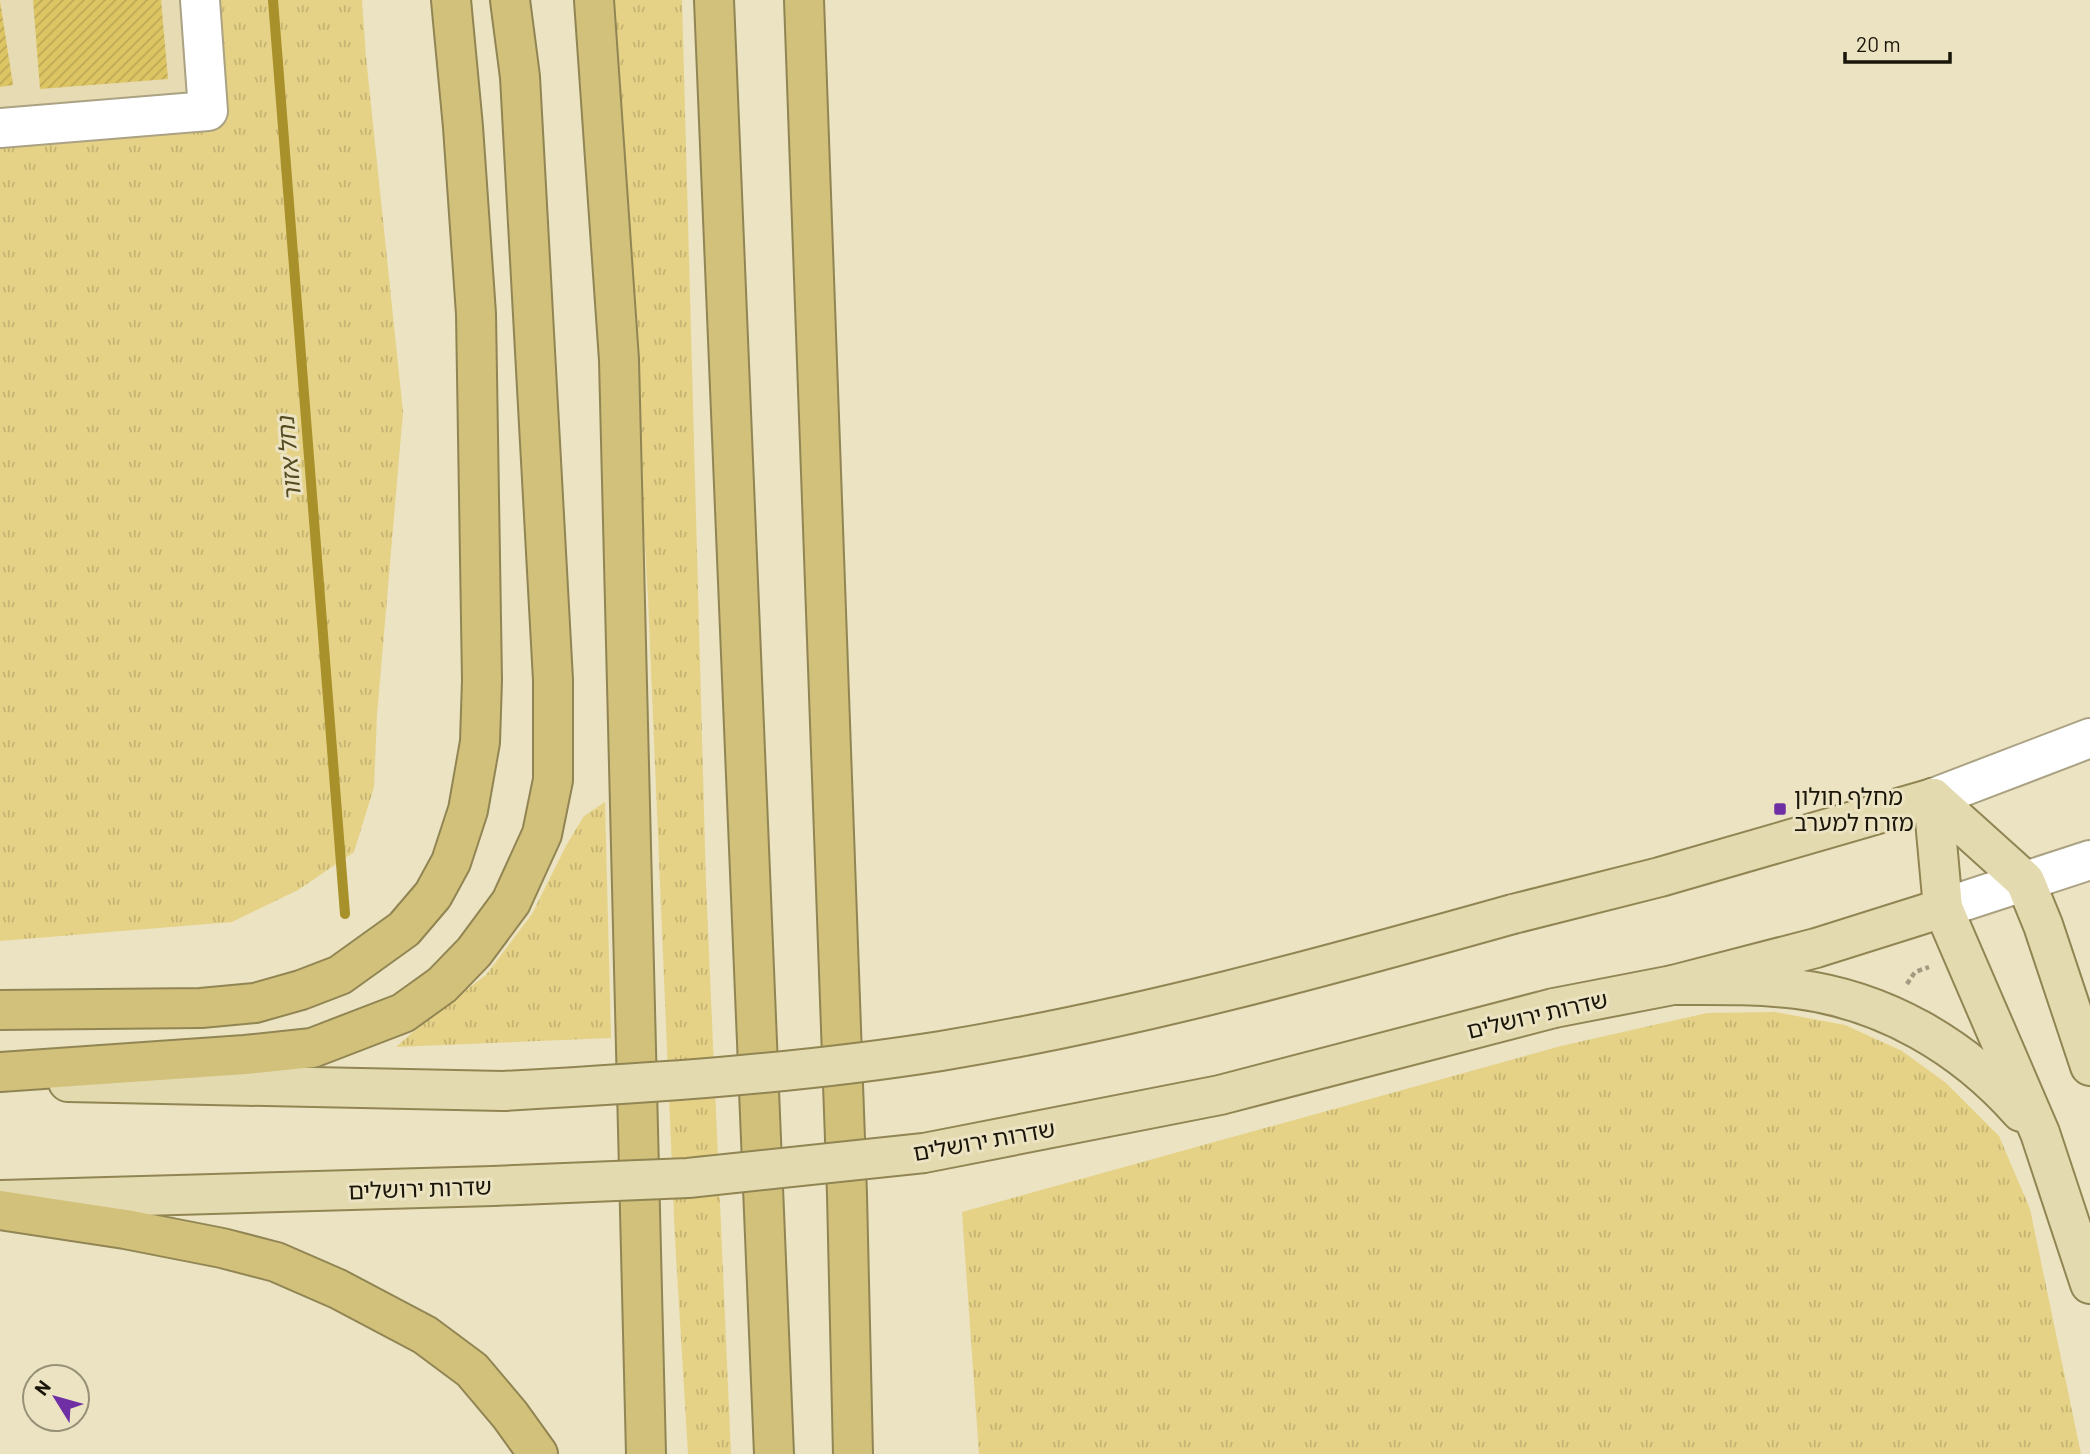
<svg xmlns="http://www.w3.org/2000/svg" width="2090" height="1454" font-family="Barlow,'Noto Sans Hebrew',sans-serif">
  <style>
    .built { fill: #e6dbb2 }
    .grass { fill: url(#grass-tufts) }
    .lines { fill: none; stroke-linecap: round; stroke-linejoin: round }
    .stream { stroke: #a8902a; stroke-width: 10 }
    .building { fill: url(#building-hatch) }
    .minor-casing { stroke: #aaa283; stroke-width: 42 }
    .major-casing { stroke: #918553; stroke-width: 42 }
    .highway-casing { stroke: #918553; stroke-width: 42 }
    .path { stroke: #a29b82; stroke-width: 4.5; stroke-dasharray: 5 3.5; stroke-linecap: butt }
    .minor { stroke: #fff; stroke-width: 38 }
    .major { stroke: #e4dab0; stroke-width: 38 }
    .highway { stroke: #d2c17b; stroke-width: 38 }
    .major-bridge-casing { stroke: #918553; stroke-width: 42; stroke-linecap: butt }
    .major-bridge { stroke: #e4dab0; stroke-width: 38 }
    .poi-dot { fill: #6f2ea3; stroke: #ebe3c2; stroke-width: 2.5 }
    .labels { text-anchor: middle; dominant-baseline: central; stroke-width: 6; stroke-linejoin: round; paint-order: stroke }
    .poi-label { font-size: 23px; fill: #191509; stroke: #ebe3c2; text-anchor: start }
    .street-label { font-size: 23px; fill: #191509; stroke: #ebe3c2 }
    .water-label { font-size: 24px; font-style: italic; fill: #554b22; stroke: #ebe3c2 }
  </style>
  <defs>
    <pattern id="grass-tufts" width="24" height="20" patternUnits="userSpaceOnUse" patternTransform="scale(1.75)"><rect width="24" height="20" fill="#e5d286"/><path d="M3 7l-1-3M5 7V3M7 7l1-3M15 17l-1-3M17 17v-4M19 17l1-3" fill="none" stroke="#c4b372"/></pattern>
    <pattern id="building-hatch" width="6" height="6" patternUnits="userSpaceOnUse" patternTransform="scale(1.75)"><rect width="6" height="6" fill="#ddc564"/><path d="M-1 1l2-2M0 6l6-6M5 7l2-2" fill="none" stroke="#bda855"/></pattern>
  </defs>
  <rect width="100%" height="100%" fill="#ebe3c2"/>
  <polygon class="built" points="0,0 206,0 214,117 0,142"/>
  <g class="grass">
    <polygon points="208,0 362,0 366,57 403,412 377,715 374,787 354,852 298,890 232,922 0,941 0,142 214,117"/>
    <polygon points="613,0 682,0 706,885 731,1454 688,1454 675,1239 648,598"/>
    <polygon points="605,802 611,1038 396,1047 428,1019 486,975 532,914 567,844 584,816"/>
    <polygon points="1775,1012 1845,1025 1902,1051 1946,1083 1999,1136 2030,1209 2081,1454 979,1454 962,1212 1561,1046 1707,1013"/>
  </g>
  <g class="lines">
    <polyline class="stream" points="273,0 345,914"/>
  </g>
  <g class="building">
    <polygon points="33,0 161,0 168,79 40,89"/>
    <polygon points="0,1 13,85 0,87"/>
  </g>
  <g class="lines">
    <g class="minor-casing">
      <g id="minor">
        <polyline points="0,128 208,111 200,0"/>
        <polyline points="1933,798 2090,738"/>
        <polyline points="1943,908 2090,860"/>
      </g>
    </g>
    <g class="major-casing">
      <g id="major">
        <polyline points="1933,798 1943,908 2040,1133 2090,1284"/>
        <polyline points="1933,798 2025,881 2043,925 2090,1066"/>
        <polyline points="1513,914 1660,877 1933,798"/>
        <path d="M 1673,985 C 1714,985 1755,984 1796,989 C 1884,1000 1963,1046 2021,1112"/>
        <polyline points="1554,1008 1673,985 1816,948 1943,908"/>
        <polyline points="68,1082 503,1091"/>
        <polyline points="2,1200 493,1186"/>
      </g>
    </g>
    <g class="highway-casing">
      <g id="highway">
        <polyline points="594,0 619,360 646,1454"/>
        <polyline points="714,0 774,1454"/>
        <polyline points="804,0 847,1195 853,1454"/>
        <polyline points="0,1010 201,1008 255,1003 301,990 340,975 404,929 433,895 451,862 468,810 480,742 482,680 476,314 463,127 451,0"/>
        <polyline points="0,1072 245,1055 312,1048 403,1013 442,985 474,952 511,902 542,834 553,780 553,680 520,77 510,0"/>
        <polyline points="0,1210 125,1229 222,1248 276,1262 338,1289 425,1335 472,1370 510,1415 538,1454"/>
      </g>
    </g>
    <polyline class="path" points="1907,984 1915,972 1929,967"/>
    <use href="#minor" class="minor"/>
    <use href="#major" class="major"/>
    <use href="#highway" class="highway"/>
    <g class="major-bridge-casing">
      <g id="major-bridge">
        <path d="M 503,1091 C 650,1083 796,1074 941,1051 C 1135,1019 1324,967 1513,914"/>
        <polyline points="493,1186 688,1178 924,1153 1220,1095 1554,1008"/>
      </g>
    </g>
    <use href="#major-bridge" class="major-bridge"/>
  </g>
  <rect class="poi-dot" x="1773" y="802" width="14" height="14" rx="3.5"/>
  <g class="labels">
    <g class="poi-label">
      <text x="1794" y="796">מחלף חולון<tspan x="1794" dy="26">מזרח למערב</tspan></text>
    </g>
    <g class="street-label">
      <text transform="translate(1537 1014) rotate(-13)">שדרות ירושלים</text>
      <text transform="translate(984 1140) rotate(-10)">שדרות ירושלים</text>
      <text transform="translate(420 1188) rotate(-2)">שדרות ירושלים</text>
    </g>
    <g class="water-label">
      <text transform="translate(288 459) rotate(-95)">נחל אזור</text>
    </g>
  </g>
  <g transform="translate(56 1398) rotate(307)"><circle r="33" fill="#ebe3c2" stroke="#979178" stroke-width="2"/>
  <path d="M0-5L12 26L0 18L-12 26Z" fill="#6f2ea3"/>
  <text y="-10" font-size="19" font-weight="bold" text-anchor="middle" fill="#191509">N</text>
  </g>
  <path d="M1845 52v10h105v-10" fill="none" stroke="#191509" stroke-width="3.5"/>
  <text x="1856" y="52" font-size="21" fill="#191509" stroke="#ebe3c2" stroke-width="5" paint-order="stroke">20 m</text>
</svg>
